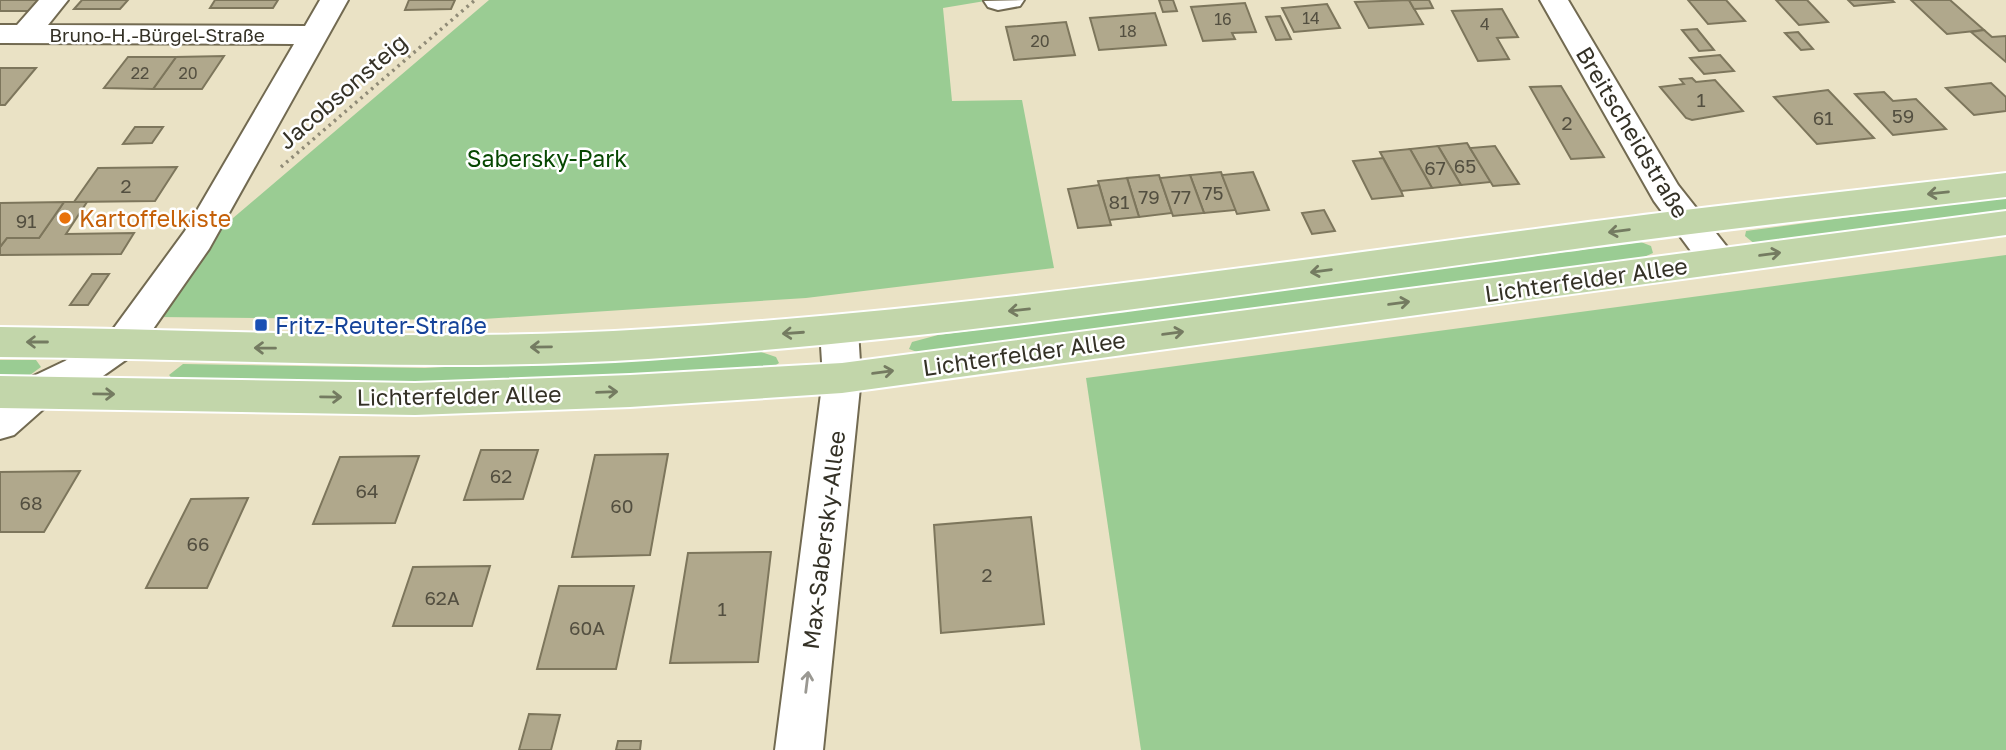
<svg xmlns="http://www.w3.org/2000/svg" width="2006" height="750" font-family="'Golos Text',sans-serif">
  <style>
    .green { fill: #9acc93 }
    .building { fill: #b0a88c; stroke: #7d765c; stroke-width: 2 }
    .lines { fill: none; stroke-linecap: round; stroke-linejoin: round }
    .minor-casing { stroke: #726a51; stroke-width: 4 }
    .major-casing { stroke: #fff; stroke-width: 4 }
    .path { stroke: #908b77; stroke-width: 3.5; stroke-dasharray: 2.5 4.5; stroke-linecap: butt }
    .minor { fill: #fff; fill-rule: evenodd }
    .major { fill: #c2d6aa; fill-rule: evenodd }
    .oneway { stroke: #747b61 }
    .oneway2 { stroke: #9a9892 }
    .food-dot { fill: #e8710a; stroke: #fff; stroke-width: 2.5 }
    .transit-dot { fill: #1a4fb4; stroke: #fff; stroke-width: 2.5 }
    .labels { text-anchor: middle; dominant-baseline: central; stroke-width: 5; stroke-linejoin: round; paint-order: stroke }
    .far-number-label { font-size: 16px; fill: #534f40 }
    .far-street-label { font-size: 19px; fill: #343126; stroke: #fff }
    .number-label { font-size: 19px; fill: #534f40 }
    .street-label { font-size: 23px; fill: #343126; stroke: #fff }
    .park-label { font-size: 23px; fill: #064700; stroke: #fff }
    .food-label { font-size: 23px; fill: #c56008; stroke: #fff; text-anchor: start }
    .transit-label { font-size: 23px; fill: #164399; stroke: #fff; text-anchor: start }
  </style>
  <rect width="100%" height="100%" fill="#eae2c5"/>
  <g class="green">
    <polygon points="489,0 991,0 943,8 952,101 1022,100 1054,268 806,298 468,320 158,317 199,247"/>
    <polygon points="2006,196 2006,216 1756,245 1745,236 1746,231"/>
    <polygon points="1641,242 1651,246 1653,253 1633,262 917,352 909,349 912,342 938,335"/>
    <polygon points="2006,255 2006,750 1141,750 1086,378"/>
    <polygon points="758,351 776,357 779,363 770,369 415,386 175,382 169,375 183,364 425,368"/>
    <polygon points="0,360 36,360 41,367 30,375 0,381"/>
  </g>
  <g class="building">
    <polygon points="0,0 38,0 29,11 0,11"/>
    <polygon points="82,0 128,0 120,9 74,9"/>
    <polygon points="215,0 278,0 273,8 210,8"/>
    <polygon points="409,0 455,0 451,9 405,10"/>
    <polygon points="1159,0 1173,0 1177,11 1163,12"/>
    <polygon points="1409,0 1423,24 1369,28 1355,2"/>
    <polygon points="1409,0 1429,0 1433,8 1414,9"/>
    <polygon points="1688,0 1726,0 1745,21 1708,24"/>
    <polygon points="1776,0 1807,0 1828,22 1799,25"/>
    <polygon points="1848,0 1892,0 1894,2 1854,6"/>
    <polygon points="1911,0 1950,0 1984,30 1947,34"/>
    <polygon points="1245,3 1256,32 1232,33 1235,39 1203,41 1191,7"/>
    <polygon points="1327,4 1340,28 1294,32 1282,8"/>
    <polygon points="1502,9 1518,37 1497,38 1509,59 1478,61 1452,11"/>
    <polygon points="1155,13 1166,45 1099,50 1090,18"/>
    <polygon points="1280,16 1291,39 1276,40 1266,17"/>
    <polygon points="1066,22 1075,55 1014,60 1006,27"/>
    <polygon points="1697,29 1714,50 1699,51 1682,30"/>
    <polygon points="1984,30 1992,37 2006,36 2006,62 1971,32"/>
    <polygon points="1798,32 1813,49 1801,50 1785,33"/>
    <polygon points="1720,55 1734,71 1704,74 1690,58"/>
    <polygon points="224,56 202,89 153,89 176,57"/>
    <polygon points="128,57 176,57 153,89 104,88"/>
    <polygon points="0,68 36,68 5,105 0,105"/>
    <polygon points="1692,78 1696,82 1715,80 1743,111 1692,120 1686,118 1660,87 1684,84 1680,79"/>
    <polygon points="1991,83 2006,97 2006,111 1974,115 1946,88"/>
    <polygon points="1561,86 1604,157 1571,159 1530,87"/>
    <polygon points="1828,90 1874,138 1817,144 1774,97"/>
    <polygon points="1884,92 1893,101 1916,99 1946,129 1893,135 1855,94"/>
    <polygon points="135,127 163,127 152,143 123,144"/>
    <polygon points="1467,143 1470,148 1491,182 1461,185 1438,146"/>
    <polygon points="1438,146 1461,185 1432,188 1410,149"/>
    <polygon points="1495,146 1519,184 1493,186 1470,148"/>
    <polygon points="1410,149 1432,188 1401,191 1380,152"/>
    <polygon points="1383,158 1401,191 1403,196 1372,199 1353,161"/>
    <polygon points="177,167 155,201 74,202 98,168"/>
    <polygon points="1221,172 1236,210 1204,213 1190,175"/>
    <polygon points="1253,172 1269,210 1237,214 1222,175"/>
    <polygon points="1159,175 1172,213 1139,217 1127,178"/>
    <polygon points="1190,175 1204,213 1173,216 1160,178"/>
    <polygon points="1127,178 1139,217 1109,220 1098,181"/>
    <polygon points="1099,185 1111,225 1078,228 1068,189"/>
    <polygon points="64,202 87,202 66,234 134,233 121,254 0,255 0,247 7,238 39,238"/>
    <polygon points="64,202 39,238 7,238 0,247 0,203"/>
    <polygon points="1324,210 1335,231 1312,234 1302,213"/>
    <polygon points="92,274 109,274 88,305 70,305"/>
    <polygon points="481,450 538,450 523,499 464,500"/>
    <polygon points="668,454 650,555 572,557 595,455"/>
    <polygon points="419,456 395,523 313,524 340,457"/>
    <polygon points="80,471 44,532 0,532 0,472"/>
    <polygon points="248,498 207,588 146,588 191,499"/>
    <polygon points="1031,517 1044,624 941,633 934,525"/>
    <polygon points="771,552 758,662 670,663 688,553"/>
    <polygon points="490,566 472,626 393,626 413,567"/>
    <polygon points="559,586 634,586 616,669 537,669"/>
    <polygon points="529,714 560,715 551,750 519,750"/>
    <polygon points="618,741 641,741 640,750 616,750"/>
  </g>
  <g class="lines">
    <g class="minor-casing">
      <g id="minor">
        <polygon points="39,0 68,0 48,25 305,26 320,0 348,0 209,249 137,352 93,383 49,404 14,435 0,439 0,400 21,382 65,361 111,332 185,231 294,44 0,43 0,25 17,25"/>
        <polygon points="1024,0 1020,6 998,10 988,7 984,1"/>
        <polygon points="1540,0 1568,0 1678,185 1731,252 1736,261 1731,270 1718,274 1705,270 1654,201"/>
        <polygon points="839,316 852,320 858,330 861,378 823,750 775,750 823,378 820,330 826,320"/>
      </g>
    </g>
    <g class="major-casing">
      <g id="major">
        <path d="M 2006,173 L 2006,197 C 1855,215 1704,231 1553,252 C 1253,293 951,339 648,359 C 432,373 216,358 0,357 L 0,327 C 216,329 432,343 648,329 C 948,311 1246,267 1543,228 C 1697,207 1852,191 2006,173 Z"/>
        <polygon points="2006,211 2006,235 842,393 630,407 415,415 0,408 0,376 415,383 630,375 842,363"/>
      </g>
    </g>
    <polyline class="path" points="281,167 475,0"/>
    <use href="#minor" class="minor"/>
    <use href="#major" class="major"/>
  </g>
  <defs><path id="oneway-shaft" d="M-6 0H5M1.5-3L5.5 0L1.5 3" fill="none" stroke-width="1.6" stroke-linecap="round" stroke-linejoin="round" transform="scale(1.75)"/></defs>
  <g class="oneway">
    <use href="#oneway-shaft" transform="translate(1938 193) rotate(174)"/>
    <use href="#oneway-shaft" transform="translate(1619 231) rotate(172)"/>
    <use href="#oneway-shaft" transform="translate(1770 254) rotate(-8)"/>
    <use href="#oneway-shaft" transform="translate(1321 271) rotate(172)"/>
    <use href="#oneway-shaft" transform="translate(1399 303) rotate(-8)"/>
    <use href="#oneway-shaft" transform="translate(1019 310) rotate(174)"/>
    <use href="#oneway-shaft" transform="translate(793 333) rotate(176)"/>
    <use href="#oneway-shaft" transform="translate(1173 333) rotate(-8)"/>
    <use href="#oneway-shaft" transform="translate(37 342) rotate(180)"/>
    <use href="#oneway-shaft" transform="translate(541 347) rotate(179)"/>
    <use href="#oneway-shaft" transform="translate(265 348) rotate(-179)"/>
    <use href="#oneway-shaft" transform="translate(883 372) rotate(-8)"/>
    <use href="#oneway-shaft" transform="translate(607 392) rotate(-2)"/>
    <use href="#oneway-shaft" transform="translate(104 394) rotate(1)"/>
    <use href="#oneway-shaft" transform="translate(331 397) rotate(1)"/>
  </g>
  <use class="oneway2" href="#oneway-shaft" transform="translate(807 682) rotate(-83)"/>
  <circle class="food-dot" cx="65" cy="218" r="7"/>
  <rect class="transit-dot" x="254" y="318" width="14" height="14" rx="3.5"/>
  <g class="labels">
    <g class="far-number-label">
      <text x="1311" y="18">14</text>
      <text x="1223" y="19">16</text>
      <text x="1485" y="24">4</text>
      <text x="1128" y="31">18</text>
      <text x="1040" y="41">20</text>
      <text x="140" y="73">22</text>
      <text x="188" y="73">20</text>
    </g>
    <g class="far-street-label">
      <text x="157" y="34">Bruno-H.-Bürgel-Straße</text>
    </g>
    <g class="number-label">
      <text x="1701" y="99">1</text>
      <text x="1903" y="115">59</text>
      <text x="1823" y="117">61</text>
      <text x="1567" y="122">2</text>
      <text x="1465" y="165">65</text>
      <text x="1435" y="167">67</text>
      <text x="126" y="185">2</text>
      <text x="1213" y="192">75</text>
      <text x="1149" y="196">79</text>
      <text x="1181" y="196">77</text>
      <text x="1119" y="201">81</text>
      <text x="26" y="220">91</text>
      <text x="501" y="475">62</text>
      <text x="367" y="490">64</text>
      <text x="31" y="502">68</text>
      <text x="622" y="505">60</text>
      <text x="198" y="543">66</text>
      <text x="987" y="574">2</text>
      <text x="442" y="597">62A</text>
      <text x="722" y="608">1</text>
      <text x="587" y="627">60A</text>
    </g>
    <g class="street-label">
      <text transform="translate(342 91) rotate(-41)">Jacobsonsteig</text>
      <text transform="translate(1633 132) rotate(59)">Breitscheidstraße</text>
      <text transform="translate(1586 279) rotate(-8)">Lichterfelder Allee</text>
      <text transform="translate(1024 353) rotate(-8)">Lichterfelder Allee</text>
      <text transform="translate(459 395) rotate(-1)">Lichterfelder Allee</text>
      <text transform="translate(823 540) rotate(-83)">Max-Sabersky-Allee</text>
    </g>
    <g class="park-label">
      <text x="547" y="158">Sabersky-Park</text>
    </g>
    <g class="food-label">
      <text x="79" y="218">Kartoffelkiste</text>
    </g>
    <g class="transit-label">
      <text x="275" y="325">Fritz-Reuter-Straße</text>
    </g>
  </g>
</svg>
